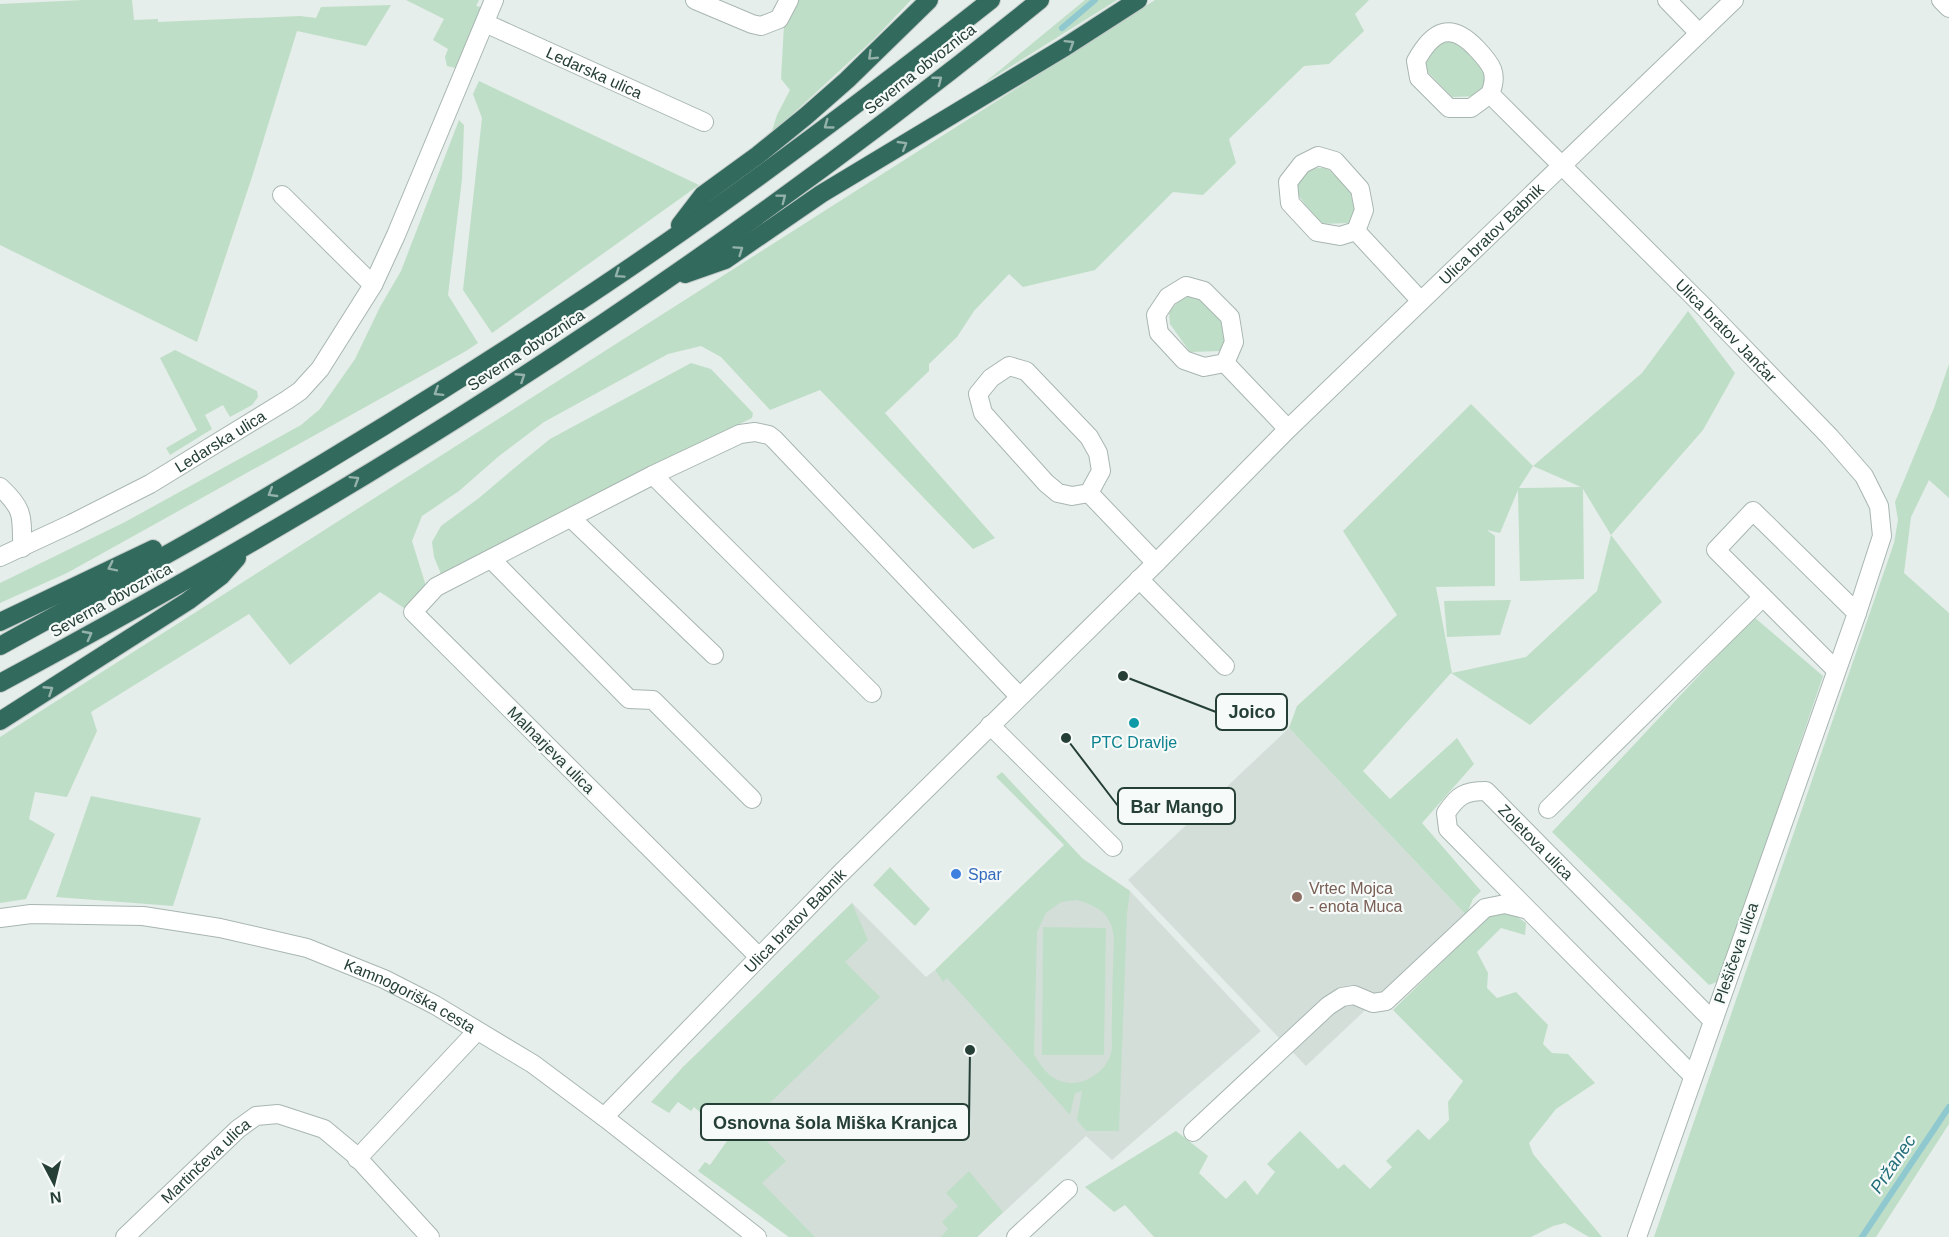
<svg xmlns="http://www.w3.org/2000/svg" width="1949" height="1237" font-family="Arial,sans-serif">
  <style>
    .built { fill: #d3ded9 }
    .green { fill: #bfdec7; fill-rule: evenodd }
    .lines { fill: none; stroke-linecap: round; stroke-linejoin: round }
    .stream { stroke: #90c8d0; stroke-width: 6 }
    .minor-casing { stroke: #a8b6b1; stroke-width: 20 }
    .highway-casing { stroke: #c2c9c7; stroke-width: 20 }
    .minor { stroke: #fff; stroke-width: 18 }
    .highway { stroke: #326a5d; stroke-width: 18 }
    .oneway { stroke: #94b2aa }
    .culture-dot { fill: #0f9aa8; stroke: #f6faf8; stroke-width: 2 }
    .shop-dot { fill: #3f7fe0; stroke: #f6faf8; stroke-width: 2 }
    .education-dot { fill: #8d6e63; stroke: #f6faf8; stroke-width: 2 }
    .labels { text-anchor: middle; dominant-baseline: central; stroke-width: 4.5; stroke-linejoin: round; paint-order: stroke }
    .street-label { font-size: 16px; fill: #253f37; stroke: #f6faf8 }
    .culture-label { font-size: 16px; fill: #0d838f; stroke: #f6faf8 }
    .shop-label { font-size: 16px; fill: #366cbe; stroke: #f6faf8; text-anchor: start }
    .education-label { font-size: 16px; fill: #785e54; stroke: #f6faf8; text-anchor: start }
    .water-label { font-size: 18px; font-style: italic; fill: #216d79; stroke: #f6faf8 }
    .leader { fill: none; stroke: #253f37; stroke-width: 2 }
    .callout-dot { fill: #253f37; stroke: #f6faf8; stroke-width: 2 }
    .callout { fill: #f6faf8; stroke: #253f37; stroke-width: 2 }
    .callout-label { font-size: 18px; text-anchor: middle; font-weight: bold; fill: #253f37 }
  </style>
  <rect width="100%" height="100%" fill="#e5eeea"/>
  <g class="built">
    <polygon points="1289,728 1466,915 1306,1066 1128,880"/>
    <polygon points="1075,856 1083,859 1130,891 1261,1031 1112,1160 1086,1136 977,1237 789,1237 720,1185 758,1142 682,1068 852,903 926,977 935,970 943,981"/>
  </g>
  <g class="green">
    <polygon points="83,0 132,0 134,20 158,19 158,22 300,16 316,18 321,7 391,5 366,46 297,31 252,177 197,342 0,245 0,4"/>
    <polygon points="406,0 479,0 476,6 481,7 456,68 447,66 445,57 448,49 433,40 444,19"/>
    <polygon points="797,0 911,0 875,38 771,134 777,115 790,90 781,79 784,25"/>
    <polygon points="1085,0 1117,0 983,84"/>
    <polygon points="1155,0 1369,0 1355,14 1364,31 1329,64 1304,66 1229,139 1236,163 1203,195 1173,192 1095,270 1023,287 1009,274 974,311 957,337 929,364 929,371 885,413 995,538 973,549 820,390 770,410 721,357 701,346 668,354 544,422 499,456 459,491 422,516 412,541 426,586 404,608 380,592 290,665 249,614 91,712 97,731 67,797 35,792 29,819 55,834 26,899 0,903 0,737"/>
    <polygon points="1451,34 1483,63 1488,82 1482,96 1452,97 1422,66 1437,35"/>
    <polygon points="479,81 699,185 492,333 463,290 482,118 473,94"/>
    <polygon points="459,120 464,125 462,179 448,295 478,343 466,351 67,573 0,603 0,583 125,522 301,425 320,409 355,359 380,307 401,271"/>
    <polygon points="1326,167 1350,191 1355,209 1349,223 1319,224 1299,196 1297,184 1310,169"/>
    <polygon points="1197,295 1222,319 1226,337 1221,351 1190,352 1170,324 1169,312 1182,297"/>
    <path d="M 1688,311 L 1735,373 L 1703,430 L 1611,535 L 1662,602 L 1530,725 L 1451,673 L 1363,771 L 1390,799 L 1457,738 L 1474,764 L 1422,823 L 1481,891 L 1473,899 L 1466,915 L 1289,728 L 1297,706 L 1397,615 L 1343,531 L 1471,404 L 1533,466 L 1642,373 ZM 1533,466 L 1581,487 L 1519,488 ZM 1583,489 L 1611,535 L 1597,591 L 1526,657 L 1452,673 L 1436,587 L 1495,586 L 1495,536 L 1487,530 L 1500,533 L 1518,490 L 1520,581 L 1584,579 Z"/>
    <polygon points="175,350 257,391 258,397 252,405 230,417 223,405 205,415 212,429 170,455 166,448 197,430 160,358"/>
    <polygon points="691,363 711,369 753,413 752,418 649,467 441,574 434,557 432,542 441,526 479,498 512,470 550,439"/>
    <polygon points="1949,364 1949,498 1929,480 1911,517 1904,573 1949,613 1949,1124 1876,1237 1654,1237 1894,543 1898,520 1895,502 1934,408"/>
    <polygon points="1511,600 1500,635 1447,637 1444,601"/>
    <polygon points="1754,617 1823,676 1719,981 1709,985 1552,832"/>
    <path d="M 1002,772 L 1083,859 L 1130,891 L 1127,914 L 1119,1131 L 1086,1131 L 1077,1120 L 1082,1091 L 1075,1093 L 1070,1115 L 947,978 L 943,982 L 935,970 L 1064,845 L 996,777 ZM 1077,900 C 1099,907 1111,913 1114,938 C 1113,966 1112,994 1112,1022 C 1111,1031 1113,1045 1111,1054 C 1106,1070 1088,1083 1072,1083 C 1053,1083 1042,1069 1034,1054 L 1037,932 L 1046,913 L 1061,902 Z"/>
    <polygon points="91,796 201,818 173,906 56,897"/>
    <polygon points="890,867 930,909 915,926 873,885"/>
    <polygon points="852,903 868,940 845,962 880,997 749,1123 786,1161 762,1183 815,1237 789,1237 698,1171 705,1162 710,1165 727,1141 714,1131 717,1127 694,1107 691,1111 678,1102 669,1113 651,1102 682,1068"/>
    <polygon points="1509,911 1526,923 1525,935 1501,928 1477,952 1488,973 1487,988 1497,998 1516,992 1548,1025 1543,1044 1552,1053 1568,1054 1595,1083 1556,1109 1529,1143 1533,1154 1602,1237 1589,1237 1565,1223 1553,1226 1531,1237 1154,1237 1125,1205 1114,1212 1085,1187 1176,1131 1208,1156 1199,1173 1226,1199 1245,1180 1257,1195 1275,1172 1267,1164 1300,1131 1338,1169 1344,1164 1370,1189 1392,1167 1386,1161 1418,1129 1429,1140 1449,1120 1448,1102 1463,1081 1393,1010 1490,915"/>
    <polygon points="1043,927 1106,928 1104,1055 1042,1055"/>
    <polygon points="969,1171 1003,1212 977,1237 941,1237 948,1229 942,1222 958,1206 946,1193"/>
  </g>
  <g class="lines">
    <g class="stream">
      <polyline points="1062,28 1095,0"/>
      <polyline points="1862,1237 1949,1107"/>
    </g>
    <g class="minor-casing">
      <g id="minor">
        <polyline points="695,0 752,24 761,26 779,19 789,0"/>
        <polyline points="1667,0 1699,33"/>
        <polyline points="1941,0 1949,8"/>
        <path id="s1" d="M 485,23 L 704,122"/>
        <path id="s2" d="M 1490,94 C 1499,73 1491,64 1477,49 C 1451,21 1433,30 1416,61 L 1419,78 L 1449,108 L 1471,108 L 1490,94 L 1706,309 L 1830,437 L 1864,476 L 1879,506 L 1882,536 L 1857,613 L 1637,1237"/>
        <polyline points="282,195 373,285"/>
        <polyline points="1356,231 1364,210 1360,189 1335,161 1318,156 1302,164 1288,182 1290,203 1317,232 1340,236 1356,231 1420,300"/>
        <polyline points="1225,363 1234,342 1230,317 1204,291 1186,286 1168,297 1156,315 1159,333 1184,360 1204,367 1225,363 1288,429"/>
        <polyline points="653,475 872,693"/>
        <path d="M 0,487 C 24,509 22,516 22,548"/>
        <polyline points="1089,493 1101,471 1098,453 1089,437 1026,371 1009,366 991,378 978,394 983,413 1046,483 1058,493 1072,496 1089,493 1156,563"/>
        <polyline points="571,518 714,655"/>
        <path id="s3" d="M 0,557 L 71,524 L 150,484 L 287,400 L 300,391 L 320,369 L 373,285 L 396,235 L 494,0"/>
        <polyline points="491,559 629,699 653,700 752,799"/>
        <polyline points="1139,579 1225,666"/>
        <polyline points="1836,670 1716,550 1753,511 1857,613"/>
        <polyline points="990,725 1113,847"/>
        <polyline points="1548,809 1763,597"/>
        <path id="s4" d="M 0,918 L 31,914 L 143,916 L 220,928 L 307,948 L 384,979 L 435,1005 L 533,1064 L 604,1117 L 757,1237"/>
        <polyline points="758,956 413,612 436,587 653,475 740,434 755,432 769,435 774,439 1019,696"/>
        <path id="s5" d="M 1693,1076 L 1448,829 L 1446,813 C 1458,795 1465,791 1486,791 L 1713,1021"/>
        <path id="s6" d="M 604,1117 L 839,875 L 1156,563 L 1288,429 L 1734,0"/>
        <polyline points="1193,1132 1328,1006 1342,997 1354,995 1373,1003 1386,1001 1485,908 1505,904 1525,909"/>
        <polyline points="357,1159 477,1031"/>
        <path id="s7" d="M 125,1237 L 238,1129 L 256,1116 L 278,1114 L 324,1129 L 354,1154 L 430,1237"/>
        <polyline points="1016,1237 1068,1189"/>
      </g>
    </g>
    <g class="highway-casing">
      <g id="highway">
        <polyline points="680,225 703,195 758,155 806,116 847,80 929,0"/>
        <polyline points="685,274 725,260 821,194 1065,47 1138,0"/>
        <polyline points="0,622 153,549"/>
        <path d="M 0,646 C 76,604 154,563 229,519 C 337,456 444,390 548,322 C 701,223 848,113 991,0"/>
        <path d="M 0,683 C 169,592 336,497 497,393 C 685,272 866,141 1040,0"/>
        <polyline points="0,721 188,601 221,576 237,558"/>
      </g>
    </g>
    <use href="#minor" class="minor"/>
    <use href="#highway" class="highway"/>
  </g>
  <defs><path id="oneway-chevron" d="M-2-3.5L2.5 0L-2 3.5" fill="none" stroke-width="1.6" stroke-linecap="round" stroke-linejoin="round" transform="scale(1.5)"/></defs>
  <g class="oneway">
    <use href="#oneway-chevron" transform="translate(1070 44) rotate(-32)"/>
    <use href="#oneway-chevron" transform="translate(872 56) rotate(136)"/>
    <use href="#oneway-chevron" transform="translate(938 80) rotate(-38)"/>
    <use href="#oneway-chevron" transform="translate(828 125) rotate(144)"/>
    <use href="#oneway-chevron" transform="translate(903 145) rotate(-31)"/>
    <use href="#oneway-chevron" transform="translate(782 198) rotate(-37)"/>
    <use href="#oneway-chevron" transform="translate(739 250) rotate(-35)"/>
    <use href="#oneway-chevron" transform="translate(619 274) rotate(146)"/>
    <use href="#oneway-chevron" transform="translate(521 377) rotate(-33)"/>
    <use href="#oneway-chevron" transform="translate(438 392) rotate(148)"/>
    <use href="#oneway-chevron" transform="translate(355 480) rotate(-32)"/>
    <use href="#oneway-chevron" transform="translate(272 493) rotate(149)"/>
    <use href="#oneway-chevron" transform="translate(112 567) rotate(154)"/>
    <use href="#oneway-chevron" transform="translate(88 635) rotate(-28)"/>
    <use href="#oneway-chevron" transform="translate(49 690) rotate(-33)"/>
  </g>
  <circle class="culture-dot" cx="1134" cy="723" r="6"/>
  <circle class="shop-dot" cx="956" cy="874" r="6"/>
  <circle class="education-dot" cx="1297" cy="897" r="6"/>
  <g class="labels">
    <g class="street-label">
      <text transform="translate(920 69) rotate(-38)">Severna obvoznica</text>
      <text stroke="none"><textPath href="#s1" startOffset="120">Ledarska ulica</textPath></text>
      <text stroke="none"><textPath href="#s6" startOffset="1252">Ulica bratov Babnik</textPath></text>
      <text stroke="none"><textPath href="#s2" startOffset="570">Ulica bratov Jančar</textPath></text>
      <text transform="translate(526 350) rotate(-33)">Severna obvoznica</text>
      <text stroke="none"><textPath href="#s3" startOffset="249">Ledarska ulica</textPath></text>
      <text transform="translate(111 600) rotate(-29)">Severna obvoznica</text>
      <text transform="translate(551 750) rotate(45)">Malnarjeva ulica</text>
      <text stroke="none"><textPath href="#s5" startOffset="484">Zoletova ulica</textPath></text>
      <text stroke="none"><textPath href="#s6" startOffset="274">Ulica bratov Babnik</textPath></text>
      <text transform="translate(1736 953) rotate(-71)">Plešičeva ulica</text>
      <text stroke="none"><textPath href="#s4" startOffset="424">Kamnogoriška cesta</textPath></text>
      <text stroke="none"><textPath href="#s7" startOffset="111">Martinčeva ulica</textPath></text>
    </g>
    <g class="culture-label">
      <text x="1134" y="742">PTC Dravlje</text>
    </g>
    <g class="shop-label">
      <text x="968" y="874">Spar</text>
    </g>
    <g class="education-label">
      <text x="1309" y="888">Vrtec Mojca<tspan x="1309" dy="18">- enota Muca</tspan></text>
    </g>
    <g class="water-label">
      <text transform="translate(1893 1164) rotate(-56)">Pržanec</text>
    </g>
  </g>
  <path class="leader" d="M1123 676L1216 712M1066 738L1118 806M970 1050L969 1122"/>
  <g class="callout-dot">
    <circle cx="1123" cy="676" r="6"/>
    <circle cx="1066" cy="738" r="6"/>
    <circle cx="970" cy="1050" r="6"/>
  </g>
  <g class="callout">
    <rect x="1216" y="694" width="71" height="36" rx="6"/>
    <rect x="1118" y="788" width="117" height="36" rx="6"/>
    <rect x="701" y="1104" width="268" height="36" rx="6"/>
  </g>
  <g class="callout-label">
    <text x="1252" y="718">Joico</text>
    <text x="1177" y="813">Bar Mango</text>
    <text x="835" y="1129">Osnovna šola Miška Kranjca</text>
  </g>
  <g transform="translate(54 1183) rotate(173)" stroke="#f6faf8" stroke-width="4.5" paint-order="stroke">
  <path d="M0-4.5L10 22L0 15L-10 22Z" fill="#253f37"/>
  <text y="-9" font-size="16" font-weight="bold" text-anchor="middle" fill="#253f37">N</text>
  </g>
</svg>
